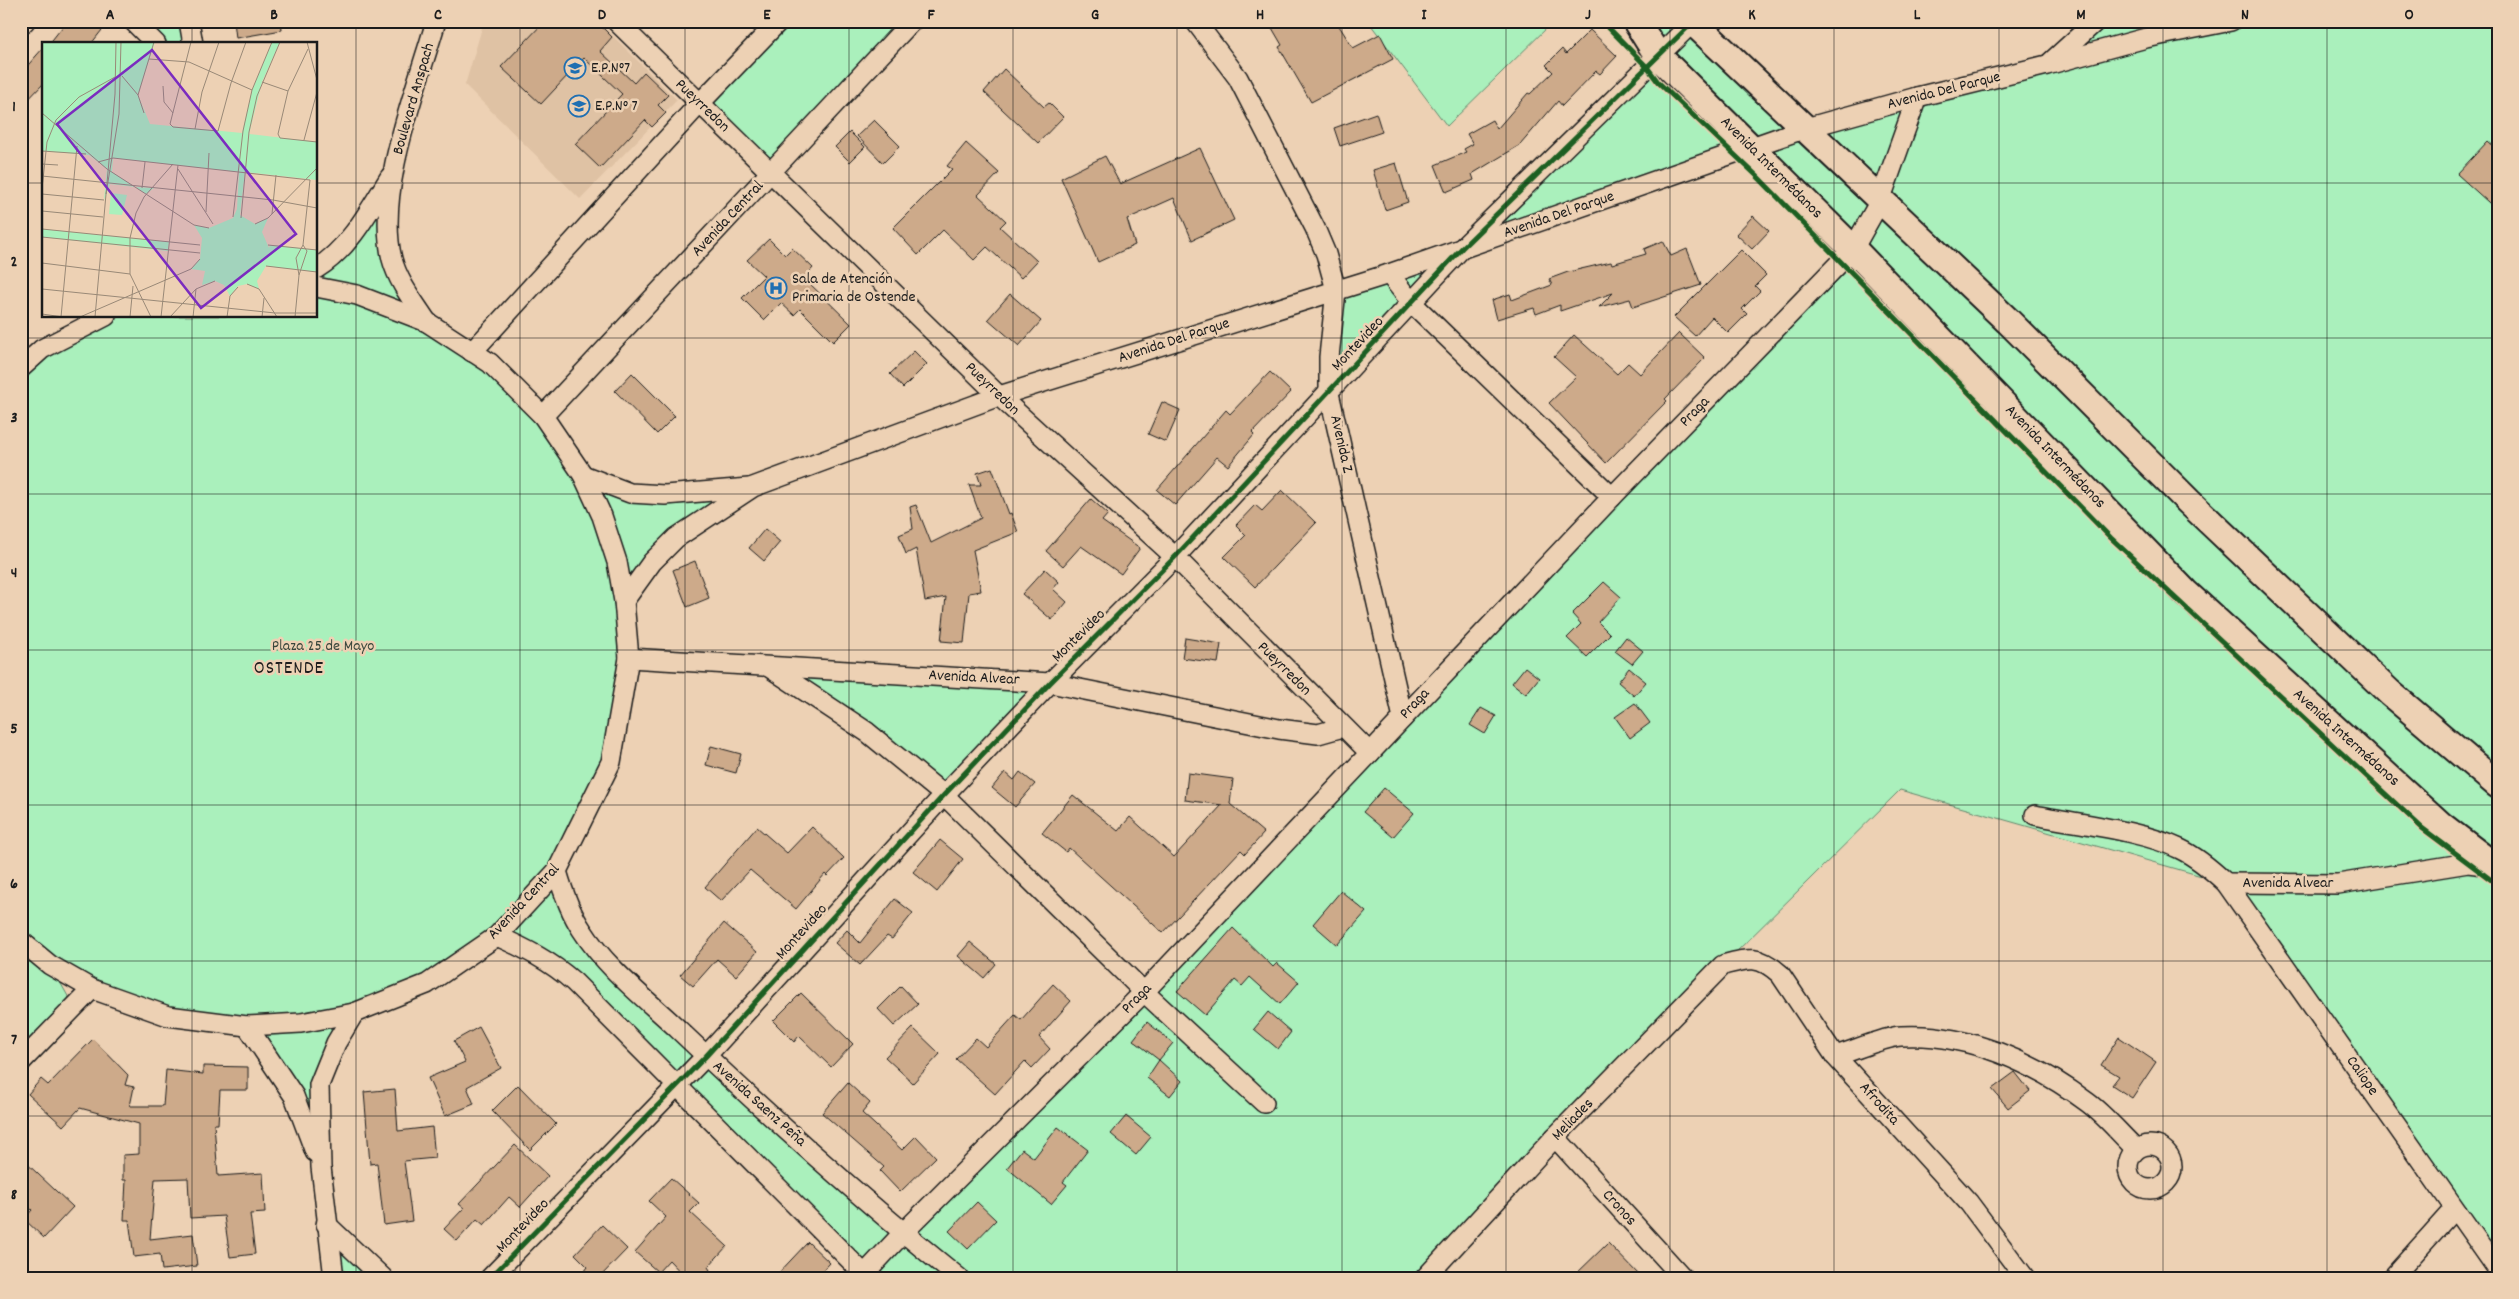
<svg xmlns="http://www.w3.org/2000/svg" width="2519" height="1299" font-family="Dekko,sans-serif">
  <style>
    .built { fill: #dfc2a4 }
    .green { fill: #aaf0bc; stroke: #63866c }
    .building { fill: #cdaa8a; stroke: #1c1c1c }
    .lines { fill: none; stroke-linecap: round; stroke-linejoin: round }
    .street-casing { stroke: #1c1c1c; stroke-width: 22 }
    .secondary-casing { stroke: #1c1c1c; stroke-width: 30 }
    .street { stroke: #edd1b4; stroke-width: 19 }
    .secondary { stroke: #edd1b4; stroke-width: 26 }
    .cycleway-casing { stroke: #edd1b4; stroke-width: 8 }
    .cycleway { stroke: #1b5e20; stroke-width: 5 }
    .grid { fill: none; stroke: #1c1c1c; stroke-width: 1; stroke-opacity: 0.55 }
    .labels { text-anchor: middle; dominant-baseline: central; stroke-width: 5; stroke-linejoin: round; paint-order: stroke }
    .poi-label { font-size: 16px; fill: #1c1c1c; stroke: #edd1b4; text-anchor: start }
    .street-label { font-size: 16px; fill: #1c1c1c; stroke: #edd1b4 }
    .park-label { font-size: 16px; fill: #38463c; stroke: #edd1b4 }
    .quarter-label { font-size: 19px; letter-spacing: 1px; fill: #1c1c1c; stroke: #edd1b4 }
    .inset-road { fill: none; stroke: #998977; stroke-width: 1 }
    .view { fill: #7b2cbf; fill-opacity: 0.15; stroke: #7b2cbf; stroke-width: 2.5 }
    .inset-edge { fill: none; stroke: #1c1c1c; stroke-width: 2.5 }
    .neatline { fill: none; stroke: #1c1c1c; stroke-width: 2 }
    .grid-label { font-size: 16px; text-anchor: middle; font-weight: bold; fill: #1c1c1c }
  </style>
  <rect width="100%" height="100%" fill="#edd1b4"/>
  <filter id="ink" filterUnits="userSpaceOnUse"><feTurbulence type="fractalNoise" baseFrequency=".02" numOctaves="2"/><feDisplacementMap in="SourceGraphic" scale="10" xChannelSelector="R" yChannelSelector="G"/><feConvolveMatrix kernelMatrix="1 2 1 2 8 2 1 2 1" color-interpolation-filters="sRGB"/></filter>
  <g filter="url(#ink)">
    <polygon class="built" points="484,21 598,21 677,100 580,199 465,85"/>
    <g class="green">
      <polygon points="133,21 189,21 193,44 156,44"/>
      <polygon points="779,21 912,21 771,173 700,103"/>
      <polygon points="1368,21 1554,21 1447,126"/>
      <polygon points="1636,21 1691,21 1806,128 2047,65 2096,21 2498,21 2498,1273 2226,883 1900,790 1723,965 1422,1278 861,1278 574,982 497,937 366,1010 319,1085 321,1167 247,1026 194,1022 51,966 74,1007 21,1062 21,370 106,316 316,316 316,269 391,176 389,231 427,322 515,388 582,475 630,493 753,487 676,538 624,601 629,658 611,762 557,871 582,931 906,1230 1853,250 1752,149 1462,248 1329,393 1336,290 1462,248 1658,56"/>
      <polygon points="768,667 1050,683 944,795"/>
      <polygon points="326,1224 383,1278 334,1278"/>
    </g>
    <g class="building">
      <polygon points="67,21 109,21 91,44 49,44"/>
      <polygon points="234,21 281,21 282,30 236,38"/>
      <polygon points="545,21 596,21 612,37 600,51 634,83 644,72 668,95 658,105 666,113 652,127 645,120 600,168 575,144 622,94 584,58 541,104 501,67"/>
      <polygon points="1268,21 1336,21 1353,48 1380,34 1393,59 1311,102 1279,47 1282,45"/>
      <polygon points="1590,30 1617,56 1600,74 1596,71 1562,106 1558,101 1520,145 1472,174 1474,180 1446,192 1435,165 1466,152 1464,149 1473,144 1467,134 1492,120 1497,129 1528,93 1530,94 1553,72 1546,65 1562,49 1566,54"/>
      <polygon points="44,47 44,83 21,107 21,73"/>
      <polygon points="1004,69 1044,107 1049,103 1063,117 1038,143 984,92"/>
      <polygon points="1376,113 1382,132 1340,146 1334,128"/>
      <polygon points="874,120 900,146 883,163 857,136"/>
      <polygon points="850,132 865,147 850,162 835,147"/>
      <polygon points="2488,141 2498,150 2498,211 2457,174"/>
      <polygon points="966,143 999,173 978,195 1006,221 1000,227 1037,261 1021,278 987,247 974,260 943,230 918,255 893,228 952,169 947,166"/>
      <polygon points="1200,148 1234,220 1192,240 1174,198 1127,219 1135,245 1098,262 1061,178 1105,156 1120,184"/>
      <polygon points="1396,163 1408,202 1385,210 1373,170"/>
      <polygon points="1753,216 1769,231 1752,249 1736,234"/>
      <polygon points="769,239 785,255 792,248 813,268 804,278 851,324 833,342 800,309 794,315 781,303 764,320 742,298 764,276 747,260"/>
      <polygon points="1663,241 1671,256 1687,249 1701,285 1633,307 1630,299 1599,307 1613,293 1560,311 1560,305 1536,314 1534,308 1497,319 1492,300 1510,294 1512,300 1552,285 1549,279 1568,272 1611,262 1612,264 1646,254 1644,249"/>
      <polygon points="1741,250 1766,275 1755,286 1760,291 1742,309 1747,314 1728,333 1712,317 1695,336 1674,317"/>
      <polygon points="1010,294 1041,321 1019,346 988,319"/>
      <polygon points="1679,333 1705,358 1665,399 1667,401 1606,463 1549,403 1576,377 1554,357 1574,335 1617,374 1628,363 1640,374"/>
      <polygon points="914,351 927,364 903,388 890,374"/>
      <polygon points="1270,372 1291,392 1252,433 1254,435 1228,466 1217,457 1175,505 1157,490 1226,410 1230,414"/>
      <polygon points="632,373 675,416 657,434 615,391"/>
      <polygon points="1162,402 1180,410 1166,442 1148,434"/>
      <polygon points="992,468 1009,514 1011,513 1018,532 973,550 981,591 969,593 964,643 941,641 946,597 925,601 916,549 906,554 899,535 913,529 910,507 916,505 931,543 981,518 969,485 981,485 977,473"/>
      <polygon points="1282,490 1316,523 1255,587 1224,557 1246,535 1236,525 1255,505 1262,511"/>
      <polygon points="1091,499 1108,514 1102,521 1140,548 1121,574 1081,546 1063,566 1046,551"/>
      <polygon points="765,529 780,542 764,561 749,548"/>
      <polygon points="695,561 709,598 687,607 673,570"/>
      <polygon points="1045,569 1059,582 1053,589 1067,602 1052,620 1022,594"/>
      <polygon points="1604,582 1621,597 1598,622 1610,634 1587,657 1567,638 1581,624 1572,614"/>
      <polygon points="1626,637 1643,651 1632,664 1615,651"/>
      <polygon points="1185,638 1221,644 1218,663 1182,658"/>
      <polygon points="1525,667 1539,678 1526,694 1512,683"/>
      <polygon points="1629,668 1646,682 1634,696 1618,682"/>
      <polygon points="1635,703 1650,723 1630,738 1615,717"/>
      <polygon points="1481,708 1496,716 1485,734 1470,725"/>
      <polygon points="711,746 741,754 736,773 706,765"/>
      <polygon points="1005,772 1014,780 1020,772 1035,784 1015,807 992,788"/>
      <polygon points="1188,773 1233,779 1230,804 1264,833 1245,854 1241,850 1163,933 1069,848 1066,852 1042,833 1073,795 1118,831 1130,817 1174,857 1222,805 1185,800"/>
      <polygon points="1384,788 1414,813 1393,837 1363,812"/>
      <polygon points="757,827 787,853 812,827 844,858 827,876 825,874 796,909 750,870 721,901 705,887"/>
      <polygon points="940,840 963,859 937,892 913,872"/>
      <polygon points="1341,891 1366,912 1337,945 1313,924"/>
      <polygon points="895,899 913,913 892,939 887,936 860,965 835,943 847,930 860,943"/>
      <polygon points="724,923 757,952 736,976 717,959 693,986 680,975"/>
      <polygon points="1233,928 1273,967 1277,963 1299,982 1280,1004 1250,977 1242,986 1235,980 1205,1015 1177,991"/>
      <polygon points="970,942 996,964 984,978 958,956"/>
      <polygon points="1053,984 1071,1001 1039,1037 1050,1049 1032,1068 1025,1061 995,1094 956,1059 976,1038 986,1047 1015,1015 1021,1020"/>
      <polygon points="901,986 918,1004 894,1026 878,1009"/>
      <polygon points="801,993 853,1044 831,1067 799,1036 794,1042 773,1021"/>
      <polygon points="1268,1012 1291,1032 1278,1049 1254,1029"/>
      <polygon points="1147,1022 1173,1043 1159,1060 1133,1040"/>
      <polygon points="479,1027 501,1068 467,1087 474,1104 445,1116 428,1078 465,1062 454,1041"/>
      <polygon points="913,1028 940,1054 913,1083 885,1057"/>
      <polygon points="2119,1037 2156,1062 2132,1098 2112,1085 2119,1076 2101,1065"/>
      <polygon points="93,1039 128,1075 125,1085 134,1087 130,1106 163,1106 166,1070 203,1074 203,1066 248,1067 248,1090 220,1090 218,1124 214,1124 218,1176 263,1173 265,1213 250,1214 255,1254 230,1257 224,1216 190,1218 188,1178 155,1179 150,1239 193,1234 197,1266 162,1270 160,1254 134,1257 129,1220 124,1220 126,1180 123,1180 123,1155 139,1154 139,1124 80,1108 63,1126 28,1094 41,1079 48,1085"/>
      <polygon points="1159,1060 1182,1081 1170,1096 1147,1078"/>
      <polygon points="2015,1072 2030,1091 2008,1108 1992,1089"/>
      <polygon points="848,1083 870,1103 862,1113 902,1150 916,1136 936,1157 900,1192 880,1171 884,1167 822,1113"/>
      <polygon points="518,1085 556,1124 530,1150 492,1111"/>
      <polygon points="395,1089 398,1131 432,1127 435,1158 404,1161 412,1221 384,1225 377,1163 370,1164 364,1092"/>
      <polygon points="1126,1116 1151,1137 1136,1155 1111,1134"/>
      <polygon points="1058,1127 1088,1150 1063,1182 1067,1185 1051,1204 1007,1168 1022,1149 1034,1158"/>
      <polygon points="515,1145 548,1176 520,1207 509,1197 484,1225 477,1219 457,1241 444,1229 464,1208 459,1204"/>
      <polygon points="21,1158 73,1207 44,1238 24,1219 32,1210 21,1200"/>
      <polygon points="671,1178 699,1203 690,1212 727,1246 708,1267 710,1270 702,1278 686,1278 669,1260 658,1272 635,1252 666,1217 649,1201"/>
      <polygon points="977,1202 996,1220 968,1249 949,1231"/>
      <polygon points="602,1225 627,1249 599,1278 579,1278 588,1267 575,1254"/>
      <polygon points="808,1242 830,1263 816,1278 774,1278"/>
      <polygon points="1608,1243 1642,1278 1572,1278"/>
    </g>
    <g class="lines">
      <g class="street-casing">
        <g id="street">
          <polyline points="133,21 156,44"/>
          <polyline points="189,21 193,44"/>
          <polyline points="616,21 999,396 1175,557 1370,753"/>
          <polyline points="1195,21 1238,78 1315,228 1326,254 1336,290 1329,357 1329,393 1403,718"/>
          <polyline points="21,25 25,21"/>
          <polyline points="2051,62 2096,21"/>
          <path d="M 316,269 C 350,248 370,209 390,177"/>
          <polyline points="1389,274 1412,303 1612,497"/>
          <path d="M 427,322 C 414,302 398,282 392,259 C 375,190 417,88 436,21"/>
          <polyline points="472,352 700,103 779,21"/>
          <polyline points="21,368 42,349 106,316"/>
          <polyline points="543,416 912,21"/>
          <polyline points="583,475 630,493 665,495 749,488"/>
          <polyline points="624,601 652,562 676,538 753,487 999,396 1389,274 1806,128 1917,97 2047,65 2146,38 2231,21"/>
          <polyline points="629,658 1050,683 1279,729 1318,734 1343,727"/>
          <polyline points="769,667 867,732 944,795 1144,992 1264,1103"/>
          <path d="M 2035,815 C 2078,824 2141,830 2180,849 C 2197,857 2212,870 2226,883 L 2498,1270"/>
          <path d="M 557,871 C 563,892 570,912 582,930 C 606,968 646,999 679,1030 C 769,1116 862,1200 959,1278"/>
          <polyline points="2226,883 2338,884 2468,863 2493,866"/>
          <path d="M 497,936 C 526,949 550,961 574,982 L 868,1278"/>
          <polyline points="21,941 50,965 92,989 168,1016 247,1026 301,1023 354,1013 427,984 497,936 557,871 611,762 629,658 624,601 617,562 602,516 583,475 543,416 490,363 427,322 357,295 316,287"/>
          <polyline points="247,1026 294,1096 315,1152"/>
          <path d="M 1835,1056 C 1853,1051 1884,1037 1901,1036 C 1967,1032 2035,1063 2087,1102 C 2105,1115 2120,1134 2136,1149"/>
          <polyline points="21,1062 92,989"/>
          <polyline points="1555,1137 1683,1278"/>
          <circle cx="2150" cy="1167" r="22"/>
          <polyline points="326,1224 383,1278"/>
          <polyline points="334,1278 321,1167 319,1085 336,1043 354,1013"/>
          <polyline points="490,1278 706,1056 944,795 1050,683 1175,557 1462,248 1694,21"/>
          <polyline points="861,1278 903,1233 1144,992 1612,497 1853,249 1880,201 1917,97"/>
          <path d="M 1425,1278 L 1555,1137 L 1723,965 C 1749,958 1759,955 1780,974 L 1835,1056 L 1969,1203 L 2025,1278"/>
          <polyline points="2392,1278 2454,1209"/>
        </g>
      </g>
      <g class="secondary-casing">
        <g id="secondary">
          <polyline points="1636,21 1658,56 1853,249 2185,592 2442,826 2498,869"/>
          <polyline points="1692,21 2008,321 2189,502 2390,693 2498,785"/>
        </g>
      </g>
      <use href="#street" class="street"/>
      <use href="#secondary" class="secondary"/>
      <g class="cycleway-casing">
        <g id="cycleway">
          <polyline points="1602,21 1647,67 1658,82 1757,176 2111,538 2422,828 2498,885"/>
          <polyline points="490,1278 706,1056 944,795 1050,683 1175,557 1462,248 1694,21"/>
        </g>
      </g>
      <use href="#cycleway" class="cycleway"/>
    </g>
  </g>
  <path class="grid" d="M 192,21 L 192,44M 356,21 L 356,1278M 520,21 L 520,1278M 685,21 L 685,1278M 849,21 L 849,1278M 1013,21 L 1013,1278M 1177,21 L 1177,1278M 1342,21 L 1342,1278M 1506,21 L 1506,1278M 1670,21 L 1670,1278M 1834,21 L 1834,1278M 1999,21 L 1999,1278M 2163,21 L 2163,1278M 2327,21 L 2327,1278M 21,183 L 44,183M 316,183 L 2498,183M 192,316 L 192,1278M 21,338 L 2498,338M 21,494 L 2498,494M 21,650 L 2498,650M 21,805 L 2498,805M 21,961 L 2498,961M 21,1116 L 2498,1116"/>
  <defs>
    <g id="school-ring" transform="scale(1.125)"><circle r="9.5" fill="#edd1b4" stroke="#1f6fb2" stroke-width="1.5"/><path d="M0-5L7-2L0 1L-7-2ZM-4 1L0 2.5L4 1V4Q0 6-4 4Z" fill="#1f6fb2"/></g>
    <g id="hospital-ring" transform="scale(1.125)"><circle r="9.5" fill="#edd1b4" stroke="#1f6fb2" stroke-width="1.5"/><path d="M-5-5h3v3.5h4V-5h3V5h-3V1.5h-4V5h-3Z" fill="#1f6fb2"/></g>
  </defs>
  <g fill-rule="evenodd">
    <use href="#school-ring" x="575" y="68"/>
    <use href="#school-ring" x="579" y="106"/>
    <use href="#hospital-ring" x="776" y="288"/>
  </g>
  <g class="labels">
    <g class="poi-label">
      <text x="591" y="68">E.P.N°7</text>
      <text x="595" y="106">E.P.N° 7</text>
      <text x="792" y="279">Sala de Atención<tspan x="792" dy="18">Primaria de Ostende</tspan></text>
    </g>
    <g class="street-label">
      <text transform="translate(1944 91) rotate(-14)">Avenida Del Parque</text>
      <text transform="translate(414 99) rotate(-74)">Boulevard Anspach</text>
      <text transform="translate(702 106) rotate(44)">Pueyrredon</text>
      <text transform="translate(1771 168) rotate(45)">Avenida Intermédanos</text>
      <text transform="translate(1559 215) rotate(-19)">Avenida Del Parque</text>
      <text transform="translate(728 219) rotate(-47)">Avenida Central</text>
      <text transform="translate(1174 341) rotate(-18)">Avenida Del Parque</text>
      <text transform="translate(1358 344) rotate(-47)">Montevideo</text>
      <text transform="translate(992 389) rotate(44)">Pueyrredon</text>
      <text transform="translate(1695 412) rotate(-46)">Praga</text>
      <text transform="translate(1341 444) rotate(77)">Avenida Z</text>
      <text transform="translate(2055 457) rotate(46)">Avenida Intermédanos</text>
      <text transform="translate(1079 636) rotate(-45)">Montevideo</text>
      <text transform="translate(1284 669) rotate(45)">Pueyrredon</text>
      <text transform="translate(974 678) rotate(3)">Avenida Alvear</text>
      <text transform="translate(1415 704) rotate(-47)">Praga</text>
      <text transform="translate(2346 738) rotate(42)">Avenida Intermédanos</text>
      <text x="2288" y="883">Avenida Alvear</text>
      <text transform="translate(524 902) rotate(-47)">Avenida Central</text>
      <text transform="translate(802 932) rotate(-48)">Montevideo</text>
      <text transform="translate(1137 999) rotate(-46)">Praga</text>
      <text transform="translate(2362 1076) rotate(55)">Caliope</text>
      <text transform="translate(759 1104) rotate(42)">Avenida Saenz Peña</text>
      <text transform="translate(1879 1104) rotate(48)">Afrodita</text>
      <text transform="translate(1573 1120) rotate(-46)">Meliades</text>
      <text transform="translate(1619 1208) rotate(48)">Cronos</text>
      <text transform="translate(523 1226) rotate(-46)">Montevideo</text>
    </g>
    <g class="park-label">
      <text x="323" y="646">Plaza 25 de Mayo</text>
    </g>
    <g class="quarter-label">
      <text x="289" y="669">OSTENDE</text>
    </g>
  </g>
  <g transform="translate(42 42)">
    <rect width="275" height="275" fill="#edd1b4"/>
    <path d="M 0,0 L 113,0 L 96,53 L 108,82 L 200,91 L 210,48 L 230,0 L 238,0 L 220,40 L 207,92 L 275,100 L 275,138 L 203,130 L 198,173 L 213,182 L 226,176 L 220,190 L 227,206 L 228,203 L 275,208 L 275,230 L 224,224 L 215,239 L 217,247 L 205,242 L 196,244 L 188,254 L 182,243 L 173,239 L 160,243 L 163,229 L 149,227 L 158,217 L 160,196 L 152,183 L 167,186 L 191,176 L 195,167 L 197,130 L 71,116 L 70,130 L 93,145 L 112,146 L 104,152 L 93,145 L 68,142 L 62,158 L 65,127 L 47,113 L 0,109 ZM 69,151 L 85,153 L 80,173 L 67,172 ZM 0,187 L 127,200 L 126,209 L 0,195 Z" fill="#aaf0bc"/>
    <path class="inset-road" d="M 149,0 L 128,82 L 131,85 L 176,89 L 189,41 L 204,0M 265,0 L 275,38M 266,7 L 246,49 L 236,92 L 238,96 L 275,100M 107,17 L 147,20 L 210,48M 80,34 L 96,53 L 102,71M 220,40 L 246,49M 121,44 L 122,60 L 131,71M 96,53 L 112,0M 0,71 L 65,127 L 152,183 L 167,186M 153,87 L 160,50 L 177,0M 262,98 L 275,50M 0,109 L 44,112M 56,120 L 71,116 L 268,138 L 261,203 L 254,216 L 257,233M 0,122 L 16,123M 136,127 L 171,182M 0,134 L 231,158 L 275,166M 100,146 L 103,120M 0,147 L 5,100 L 14,78 L 37,55 L 73,35M 0,152 L 62,158M 64,152 L 77,72 L 79,0M 0,169 L 61,175M 164,170 L 167,111M 230,172 L 234,133M 191,175 L 201,89 L 210,48 L 230,0M 199,176 L 207,90 L 215,54 L 238,0M 213,182 L 226,176 L 275,126M 0,187 L 158,203M 0,195 L 158,211M 226,203 L 275,208M 0,221 L 88,232M 224,224 L 275,230M 205,242 L 217,247 L 235,275M 0,247 L 233,271 L 275,271M 0,272 L 21,275M 19,275 L 35,104M 38,275 L 149,227 L 158,217M 53,275 L 73,52 L 74,0M 88,275 L 91,244M 109,275 L 88,232 L 88,196 L 94,171 L 102,155 L 131,122M 119,275 L 136,123M 128,275 L 154,247 L 173,239M 151,275 L 154,247M 185,275 L 188,254 L 196,245M 220,275 L 222,256M 253,275 L 257,233 L 265,209 L 261,203"/>
    <path class="view" d="M 110,8 L 254,192 L 159,266 L 15,82 Z"/>
    <rect width="275" height="275" class="inset-edge"/>
  </g>
  <rect width="2519" height="1299" fill="none" stroke="#edd1b4" stroke-width="55"/>
  <rect x="28" y="28" width="2464" height="1244" class="neatline"/>
  <g class="grid-label">
    <text x="110" y="19">A</text>
    <text x="274" y="19">B</text>
    <text x="438" y="19">C</text>
    <text x="602" y="19">D</text>
    <text x="767" y="19">E</text>
    <text x="931" y="19">F</text>
    <text x="1095" y="19">G</text>
    <text x="1260" y="19">H</text>
    <text x="1424" y="19">I</text>
    <text x="1588" y="19">J</text>
    <text x="1752" y="19">K</text>
    <text x="1917" y="19">L</text>
    <text x="2081" y="19">M</text>
    <text x="2245" y="19">N</text>
    <text x="2409" y="19">O</text>
    <text x="14" y="111">1</text>
    <text x="14" y="266">2</text>
    <text x="14" y="422">3</text>
    <text x="14" y="577">4</text>
    <text x="14" y="733">5</text>
    <text x="14" y="888">6</text>
    <text x="14" y="1044">7</text>
    <text x="14" y="1199">8</text>
  </g>
</svg>
